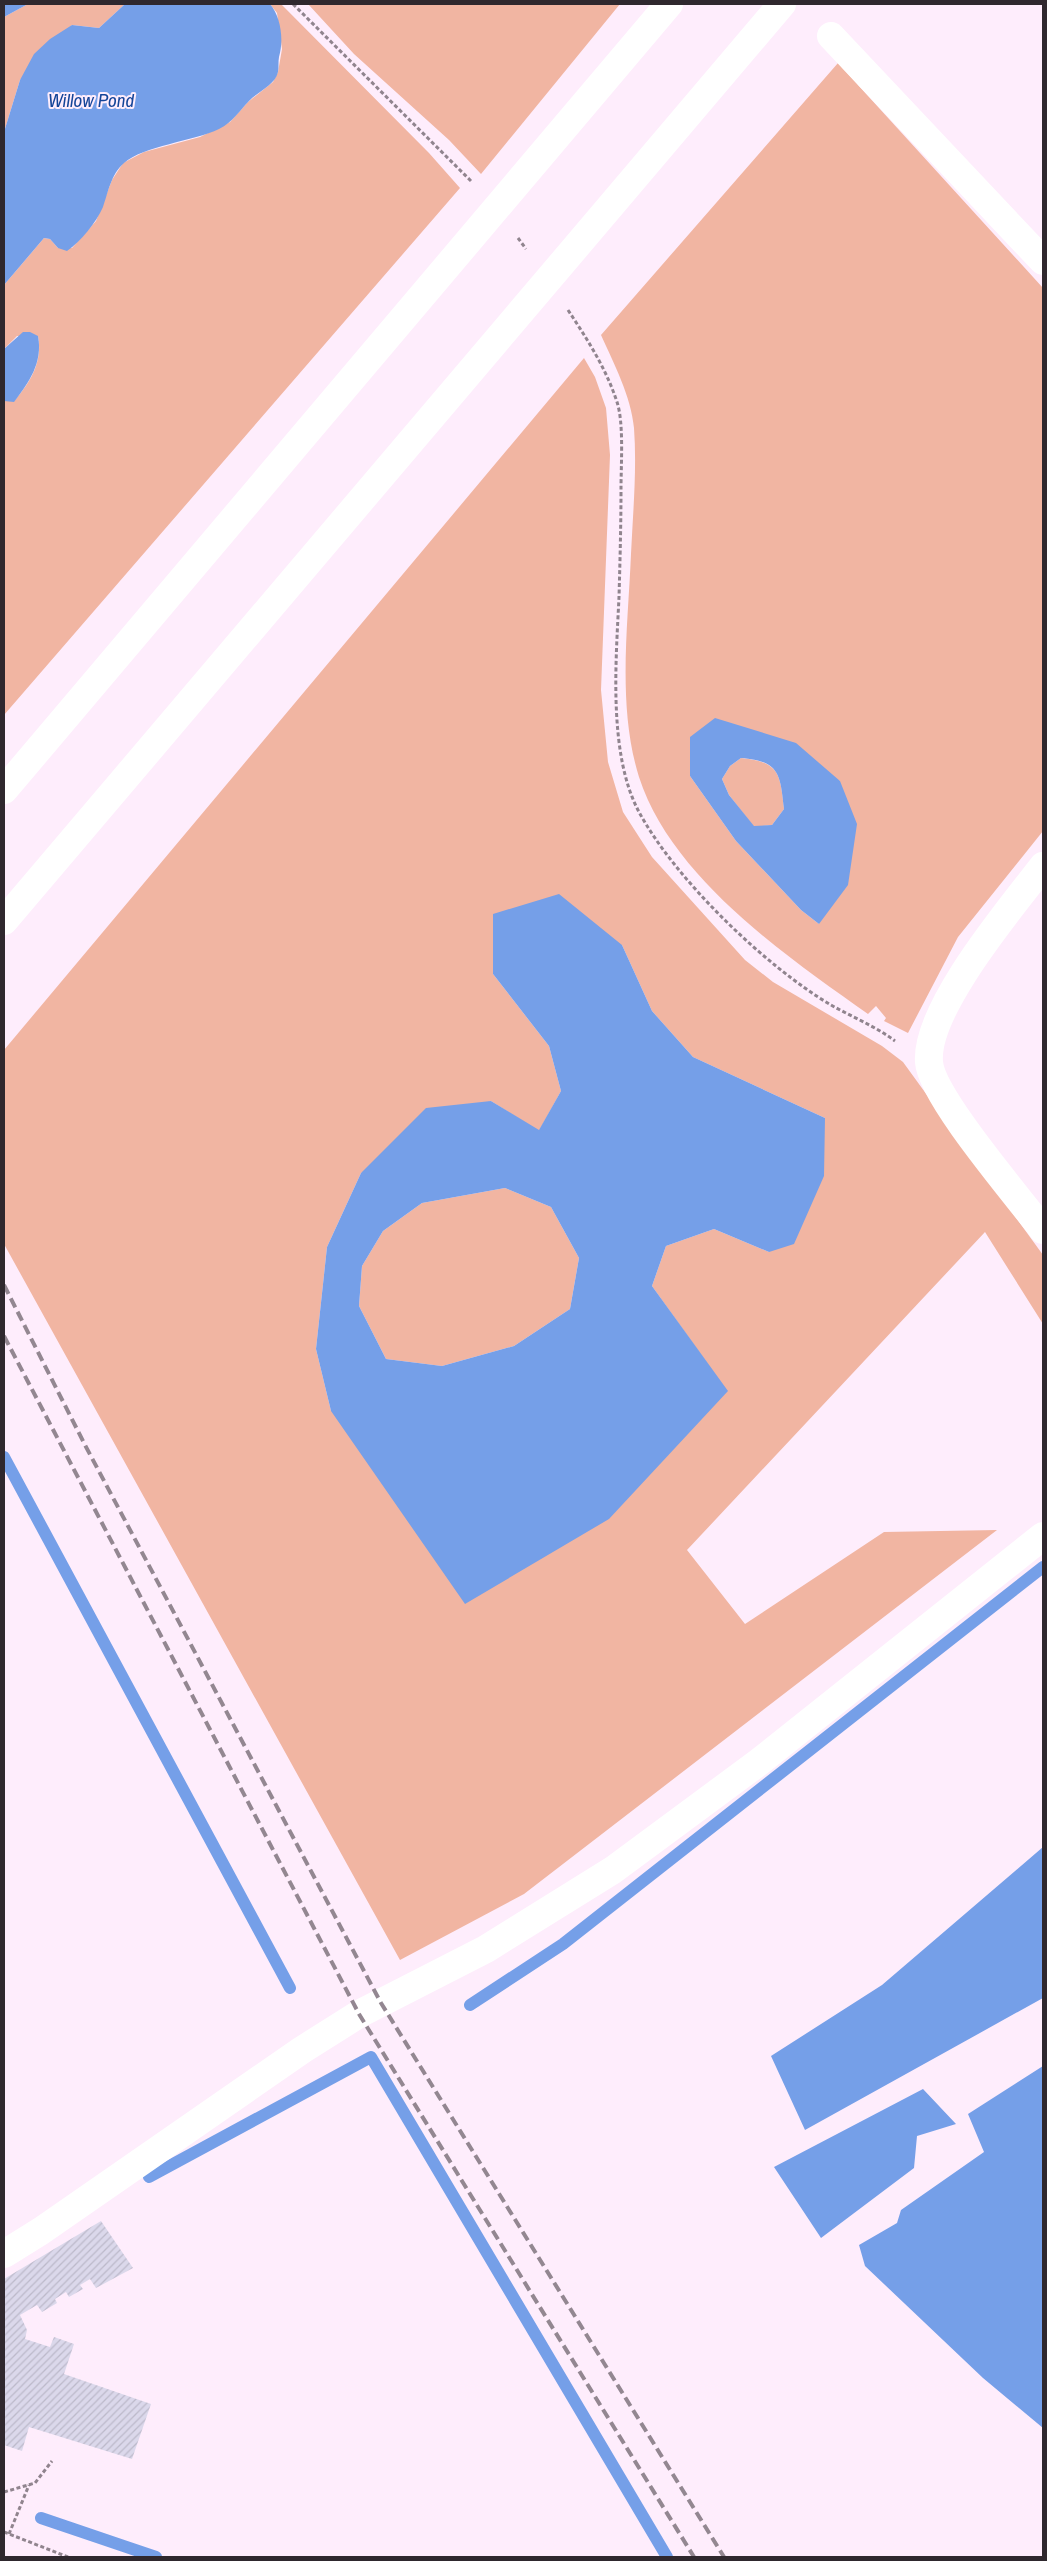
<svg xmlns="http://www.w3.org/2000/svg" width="1047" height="2561" font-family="'Archivo Narrow',sans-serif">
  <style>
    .green { fill: #f1b5a2; fill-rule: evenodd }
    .water { fill: #759fe8; fill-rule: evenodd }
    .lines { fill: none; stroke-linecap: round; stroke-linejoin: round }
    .stream { stroke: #759fe8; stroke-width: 12 }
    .building { fill: url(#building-hatch) }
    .path { stroke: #90848e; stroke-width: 3; stroke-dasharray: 4 2.5; stroke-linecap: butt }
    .minor { stroke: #fff; stroke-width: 28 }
    .highway { stroke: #fff; stroke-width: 28 }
    .rail { stroke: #938791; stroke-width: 4; stroke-dasharray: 10 5; stroke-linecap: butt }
    .labels { text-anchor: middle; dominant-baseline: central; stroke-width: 4; stroke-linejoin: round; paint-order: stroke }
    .water-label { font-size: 19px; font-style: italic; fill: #144498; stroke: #feedfc }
  </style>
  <defs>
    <pattern id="building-hatch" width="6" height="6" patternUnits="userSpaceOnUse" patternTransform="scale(1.25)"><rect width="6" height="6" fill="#dbd8eb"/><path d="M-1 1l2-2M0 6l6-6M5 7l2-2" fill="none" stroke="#bcb9ca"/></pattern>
  </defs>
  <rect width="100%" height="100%" fill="#feedfc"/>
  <g class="green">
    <polygon points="28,4 125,4 99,28 72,25 20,80 4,132 4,17"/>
    <path d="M 270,4 L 281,4 L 429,153 L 460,188 L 4,715 L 4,401 L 14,401 C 30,383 43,362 38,336 L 17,336 L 4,349 L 4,285 L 44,238 L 50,239 L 58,248 L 72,248 L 96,221 L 112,180 L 123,163 L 144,152 L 200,137 L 230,122 L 248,102 L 273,82 L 278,72 L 282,49 L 277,13 Z"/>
    <polygon points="308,4 620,4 481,174 449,140 354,54"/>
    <path d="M 838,63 L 1043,288 L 1043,831 L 958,937 L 908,1033 L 884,1021 L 886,1018 L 876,1006 L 868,1014 C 786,956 671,877 639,777 C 617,706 628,627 631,554 C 633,512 637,469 634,428 C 631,396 614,364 601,335 ZM 690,737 L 840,781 L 819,924 L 801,910 L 736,841 L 690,776 Z"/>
    <path d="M 584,358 L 595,377 L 606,408 L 610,455 L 601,690 L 608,762 L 623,812 L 652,857 L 745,960 L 773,982 L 882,1046 L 903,1062 L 1043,1255 L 1043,1324 L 985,1232 L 687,1550 L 745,1624 L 884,1532 L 997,1530 L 524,1894 L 400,1960 L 4,1244 L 4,1050 ZM 622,945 L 652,1011 L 693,1057 L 825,1118 L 769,1252 L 714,1229 L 666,1246 L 652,1286 L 727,1391 L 331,1411 L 316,1349 L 327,1247 L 361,1173 L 491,1101 L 539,1131 L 561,1091 L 549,1046 L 493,974 Z"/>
    <path d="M 741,758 C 780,762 780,774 784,809 L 772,825 L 754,827 L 729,795 L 722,779 L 730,766 Z"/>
    <polygon points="505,1188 551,1207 579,1258 570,1309 514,1346 442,1366 386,1359 359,1306 362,1266 383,1231 422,1203"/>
  </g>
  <g class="water">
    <polygon points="4,4 28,4 4,17"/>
    <path d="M 125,4 L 270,4 C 281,17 284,40 279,57 C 278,62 279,67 278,72 C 275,85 259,91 249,101 C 240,110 233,122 219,129 C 194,141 143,146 124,163 C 111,174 108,193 103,207 C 96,223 81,241 67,251 L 58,248 L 50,239 L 44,238 L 4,285 L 4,132 L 20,80 L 34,54 L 50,39 L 72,25 L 99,28 Z"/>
    <path d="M 23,332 L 30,332 L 38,336 C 43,363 29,382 14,402 L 4,401 L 4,349 Z"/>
    <path d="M 715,718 L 796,743 L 840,781 L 857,824 L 848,885 L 819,924 L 801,910 L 736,841 L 690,776 L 690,737 ZM 741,758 C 780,761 780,774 784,809 L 772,825 L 754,826 L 729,795 L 722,779 L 730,766 Z"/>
    <path d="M 559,894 L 622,945 L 652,1011 L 693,1057 L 825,1118 L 824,1176 L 794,1244 L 769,1252 L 714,1229 L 666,1246 L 652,1286 L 728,1391 L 609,1519 L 465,1604 L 331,1411 L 316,1349 L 327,1247 L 361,1173 L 426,1108 L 491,1101 L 539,1130 L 561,1091 L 549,1046 L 493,974 L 493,914 ZM 505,1188 L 551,1207 L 579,1258 L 570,1309 L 514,1346 L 442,1366 L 386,1359 L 359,1306 L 362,1266 L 383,1231 L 422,1203 Z"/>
    <polygon points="1043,1847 1043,1998 805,2130 771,2056 882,1985"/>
    <polygon points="1043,2066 1043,2428 983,2378 865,2266 859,2245 897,2223 901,2210 984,2152 968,2114"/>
    <polygon points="923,2089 956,2124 917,2136 914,2168 821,2238 774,2167"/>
  </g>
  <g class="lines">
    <g class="stream">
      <polyline points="4,1457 290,1988"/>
      <polyline points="470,2005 563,1944 1043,1567"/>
      <polyline points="149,2177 371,2057 667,2557"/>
      <polyline points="41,2518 156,2557"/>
    </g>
  </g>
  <polygon class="building" points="101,2221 133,2268 96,2288 90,2279 80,2285 83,2289 69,2297 66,2292 55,2299 57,2303 42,2312 37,2305 20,2315 27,2330 25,2339 50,2347 54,2337 74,2344 64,2374 151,2404 132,2459 29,2427 22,2451 4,2445 4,2279"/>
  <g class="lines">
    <g class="path">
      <polyline points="293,4 471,181"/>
      <polyline points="518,238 526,249"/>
      <path d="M 568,310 C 587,339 606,368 617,402 C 624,423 621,465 621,488 C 621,525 620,561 619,597 C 616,661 608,754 639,812 C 675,879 765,966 831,1005 C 852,1017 875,1026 895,1041"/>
      <polyline points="4,2492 35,2483 52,2461"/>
      <polyline points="4,2532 68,2557"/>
      <polyline points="9,2534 29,2485"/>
    </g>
    <g class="minor">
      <polyline points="831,36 1043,261"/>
      <path d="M 1043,866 C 1010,909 925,1009 929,1062 C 931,1096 1019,1198 1043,1230"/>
      <polyline points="4,2254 41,2231 302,2050 359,2014 486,1949 613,1870 759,1762 1043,1536"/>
    </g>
    <g class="highway">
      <polyline points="4,790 669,4"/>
      <polyline points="4,921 782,4"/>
    </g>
    <g class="rail">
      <polyline points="4,1285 85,1445 381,2003 724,2557"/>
      <polyline points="4,1336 359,2014 694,2557"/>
    </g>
  </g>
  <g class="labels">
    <g class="water-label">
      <text x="91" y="100">Willow Pond</text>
    </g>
  </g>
  <rect width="1047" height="2561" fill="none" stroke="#2f282e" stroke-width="10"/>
</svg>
